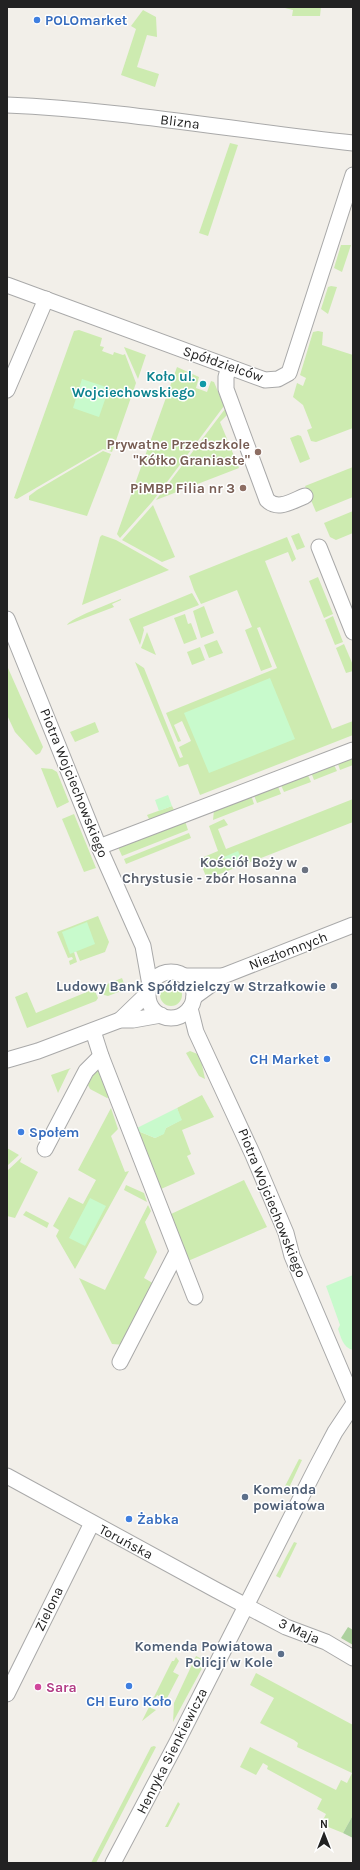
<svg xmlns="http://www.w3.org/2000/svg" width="360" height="1870" font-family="Karla,sans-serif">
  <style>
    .grass { fill: #cdebb0 }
    .forest { fill: #add19e }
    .park { fill: #c8facc }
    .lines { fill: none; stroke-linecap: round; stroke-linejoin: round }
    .minor-casing { stroke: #a9a9a9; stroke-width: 17 }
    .minor { stroke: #fff; stroke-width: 15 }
    .shop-dot { fill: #3f7fe0; stroke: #fff; stroke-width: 1.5 }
    .culture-dot { fill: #0f9aa8; stroke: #fff; stroke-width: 1.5 }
    .education-dot { fill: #8d6e63; stroke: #fff; stroke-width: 1.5 }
    .worship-dot { fill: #6b7280; stroke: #fff; stroke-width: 1.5 }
    .service-dot { fill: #5c6f8a; stroke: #fff; stroke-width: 1.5 }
    .hotel-dot { fill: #d1479c; stroke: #fff; stroke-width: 1.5 }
    .labels { text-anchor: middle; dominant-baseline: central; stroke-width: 3; stroke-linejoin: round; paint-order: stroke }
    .shop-label { font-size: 14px; font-weight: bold; fill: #366cbe; stroke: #fff; text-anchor: start }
    .street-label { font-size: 14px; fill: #222; stroke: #fff }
    .culture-label { font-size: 14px; font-weight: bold; fill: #0d838f; stroke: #fff; text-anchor: end }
    .education-label { font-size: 14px; font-weight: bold; fill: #785e54; stroke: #fff; text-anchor: end }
    .worship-label { font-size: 14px; font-weight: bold; fill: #5b616d; stroke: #fff; text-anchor: end }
    .service-label { font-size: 14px; font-weight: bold; fill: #4e5e75; stroke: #fff; text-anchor: end }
    .hotel-label { font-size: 14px; font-weight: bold; fill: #b23c85; stroke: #fff; text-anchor: start }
  </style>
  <rect width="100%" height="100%" fill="#f2efe9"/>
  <g class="grass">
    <polygon points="281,7 321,7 320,16 292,16 293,10"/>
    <polygon points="143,10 156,17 157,37 147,35 137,67 159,74 155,87 121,75 136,29 131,26"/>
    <polygon points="230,143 238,145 208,236 199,233"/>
    <polygon points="341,245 351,245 342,272 334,268"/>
    <polygon points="331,286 337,287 328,314 321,309 328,287"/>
    <polygon points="79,330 102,338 100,346 104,347 102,351 113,355 114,352 123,355 125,354 136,383 112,452 103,449 17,499 14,498 74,331"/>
    <polygon points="318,331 323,332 322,345 353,355 353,428 316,442 311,441 307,430 312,428 303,405 293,397 297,383 303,386 306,378 300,375 313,332"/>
    <polygon points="124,347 146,355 138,379"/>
    <polygon points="177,367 199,377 196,388 207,392 211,381 214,382 224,406 152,502 120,538 117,534"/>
    <polygon points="225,409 227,415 220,422 239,468 156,500"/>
    <polygon points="298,435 301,436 310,459 300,463 290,438"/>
    <polygon points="103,451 111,454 87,516 29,500 29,496 37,490"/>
    <polygon points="353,467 353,497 316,512 305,486"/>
    <polygon points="153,505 175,557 162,562 122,540"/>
    <polygon points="353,511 353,533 336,540 330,537 324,523"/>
    <polygon points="299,533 305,547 297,550 291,536"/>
    <polygon points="102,535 116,540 169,570 82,605 100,537"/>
    <polygon points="287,537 296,559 292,562 288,552 265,561 332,729 353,721 353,735 200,795 188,764 179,767 135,662 144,668 180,758 183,757 179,747 191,741 182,721 174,725 181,741 178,742 166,713 277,668 260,627 257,628 272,667 261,671 245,630 252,627 237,590 201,604 194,590 189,576"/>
    <polygon points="318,577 333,614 324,618 309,581"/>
    <polygon points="192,593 199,605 143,627 144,630 140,645 129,619"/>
    <path d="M 121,599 L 121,600 L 112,604 L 114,607 L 67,625 C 71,618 111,603 121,599 Z"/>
    <polygon points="204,606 214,633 201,638 193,611"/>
    <polygon points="185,614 188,624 191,623 197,639 184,644 174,618"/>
    <polygon points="333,616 343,642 335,645 325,620"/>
    <polygon points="147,632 156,655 141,648"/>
    <polygon points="217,640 223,653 209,658 204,645"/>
    <polygon points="344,644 353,665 353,671 346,673 336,648"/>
    <polygon points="200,647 205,660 192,665 187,652"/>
    <polygon points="7,668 8,668 43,747 40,753 36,755 15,732 7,715"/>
    <polygon points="95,722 99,732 75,742 70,732"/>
    <polygon points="353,755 353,765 340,770 337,761"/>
    <polygon points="333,763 337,771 314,780 311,772"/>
    <polygon points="41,768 52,769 57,772 69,802 57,808"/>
    <polygon points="307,773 311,782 284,792 280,783"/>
    <polygon points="277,784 281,794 257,803 253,793"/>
    <polygon points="251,795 254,804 213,820 214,810"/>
    <polygon points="353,799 353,822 207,879 199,859 218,851 209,826 224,819 228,825 218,829 226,849"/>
    <polygon points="172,806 175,812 150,821 147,815"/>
    <polygon points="74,814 96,868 84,872 62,819"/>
    <polygon points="185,821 188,830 122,856 118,847"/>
    <polygon points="189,833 191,838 126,864 124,859"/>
    <polygon points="98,916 109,942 105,952 80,961 76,951 74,952 77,962 70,965 69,961 73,959 72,957 68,958 57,932"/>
    <polygon points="122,978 126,989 108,996 104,995 100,987"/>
    <circle cx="171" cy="995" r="11"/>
    <polygon points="94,989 98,998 96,1001 27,1028 15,997 27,992 36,1013"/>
    <polygon points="190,1051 200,1055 205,1079 199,1076 186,1053"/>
    <polygon points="71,1068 69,1070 58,1093 51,1075"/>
    <polygon points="96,1069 98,1070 109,1097 107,1098 90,1089 88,1085"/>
    <polygon points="202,1095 214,1117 182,1130 191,1154 187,1156 195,1174 161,1189 138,1131 155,1138 163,1134 166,1128 181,1120 177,1108"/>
    <polygon points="111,1108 118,1129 111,1136 125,1172 129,1171 75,1269 56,1236 59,1230 53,1226 69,1197 83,1204 96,1180 78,1170"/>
    <polygon points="7,1148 19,1155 7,1166"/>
    <polygon points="22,1157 20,1162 38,1172 15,1218 7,1216 7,1171"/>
    <polygon points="244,1180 267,1227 188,1261 171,1214"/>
    <polygon points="126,1185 144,1193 147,1202 124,1190"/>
    <polygon points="148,1205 151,1211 145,1222 157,1252 144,1278 156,1285 125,1345 112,1344 79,1278 105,1290"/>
    <polygon points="26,1211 49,1223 47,1228 23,1215"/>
    <polygon points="299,1459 302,1460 288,1490 283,1490"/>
    <polygon points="294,1542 297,1543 280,1578 276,1576"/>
    <polygon points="196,1656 206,1661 173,1722 174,1703"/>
    <polygon points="176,1657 179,1661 173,1672 179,1675 166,1700 157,1695 151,1708 156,1710 142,1721 172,1661 174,1661"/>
    <polygon points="256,1673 353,1725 353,1815 343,1833 321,1824 326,1814 317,1809 322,1799 267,1769 268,1766 263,1763 256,1775 240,1767 250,1747 336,1790 341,1780 347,1783 352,1773 297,1747 298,1743 294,1740 260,1723 274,1698 250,1685"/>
    <polygon points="154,1746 156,1747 96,1863 91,1863 151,1747"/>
    <polygon points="178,1802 180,1804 168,1827 165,1827"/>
  </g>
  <g class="forest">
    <polygon points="348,1627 353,1630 353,1645 341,1638"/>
    <polygon points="353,1815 353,1838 343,1833"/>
  </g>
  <g class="park">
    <polygon points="82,379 109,388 99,417 73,408"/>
    <polygon points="270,678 295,739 209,773 184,713"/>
    <polygon points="168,795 172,806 159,811 155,800"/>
    <polygon points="238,851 243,863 229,869 224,857"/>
    <polygon points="87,922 95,944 70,954 62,932"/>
    <polygon points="177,1108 182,1120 166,1128 164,1134 155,1138 138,1131 137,1128"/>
    <polygon points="90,1198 106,1206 85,1246 69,1238"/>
    <path d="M 353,1275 L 353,1350 C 343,1348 341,1337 338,1329 L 340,1325 L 326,1286 Z"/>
  </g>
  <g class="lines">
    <g class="minor-casing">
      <g id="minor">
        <path d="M 7,105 C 123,110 238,131 353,143"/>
        <polyline points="7,285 265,380 278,379 289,373 353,175"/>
        <path d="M 229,367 L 226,377 L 226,389 L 267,500 C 278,511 292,501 305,496"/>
        <polyline points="7,390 46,299"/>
        <polyline points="319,547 353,632"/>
        <polyline points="7,619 99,847 143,946 150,985"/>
        <polyline points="99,847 353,750"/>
        <circle cx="171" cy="995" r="23"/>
        <polyline points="185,976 223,976"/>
        <polyline points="194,997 223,976 353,925"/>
        <polyline points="190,1008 196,1032 253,1155 286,1233 292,1256 353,1399"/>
        <polyline points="120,1020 148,993"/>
        <polyline points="93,1031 101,1056 195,1297"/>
        <polyline points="7,1060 38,1051 120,1020 133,1020 161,1015"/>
        <polyline points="45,1149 86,1071 101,1056"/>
        <polyline points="120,1362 177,1252"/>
        <polyline points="7,1476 216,1590 286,1627 326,1642 353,1658"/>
        <polyline points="7,1694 92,1523"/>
        <polyline points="113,1863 176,1744 316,1468 335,1432 353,1405"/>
      </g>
    </g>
    <use href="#minor" class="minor"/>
  </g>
  <g class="shop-dot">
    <circle cx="37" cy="20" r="4"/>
    <circle cx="327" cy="1059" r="4"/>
    <circle cx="21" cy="1132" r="4"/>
    <circle cx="129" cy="1519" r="4"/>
    <circle cx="129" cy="1686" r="4"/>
  </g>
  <circle class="culture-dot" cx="203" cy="384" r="4"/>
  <g class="education-dot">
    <circle cx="258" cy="452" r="4"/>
    <circle cx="243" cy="488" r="4"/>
  </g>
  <circle class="worship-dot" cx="305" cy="870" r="4"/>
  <g class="service-dot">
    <circle cx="334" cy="986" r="4"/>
    <circle cx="245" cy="1497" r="4"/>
    <circle cx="281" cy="1654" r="4"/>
  </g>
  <circle class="hotel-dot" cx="38" cy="1687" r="4"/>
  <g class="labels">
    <g class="shop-label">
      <text x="45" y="20">POLOmarket</text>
      <text x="319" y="1059" text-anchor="end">CH Market</text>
      <text x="29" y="1132">Społem</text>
      <text x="137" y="1519">Żabka</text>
      <text x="129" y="1701" text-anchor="middle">CH Euro Koło</text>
    </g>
    <g class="street-label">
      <text transform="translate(180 122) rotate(7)">Blizna</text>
      <text transform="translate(223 364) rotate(19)">Spółdzielców</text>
      <text transform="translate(74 783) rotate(68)">Piotra Wojciechowskiego</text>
      <text transform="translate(288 951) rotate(-21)">Niezłomnych</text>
      <text transform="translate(272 1203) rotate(68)">Piotra Wojciechowskiego</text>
      <text transform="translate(126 1542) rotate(28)">Toruńska</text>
      <text transform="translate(49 1609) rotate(-64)">Zielona</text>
      <text transform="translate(299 1631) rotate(24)">3 Maja</text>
      <text transform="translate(172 1751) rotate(-63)">Henryka Sienkiewicza</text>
    </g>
    <g class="culture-label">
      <text x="195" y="376">Koło ul.<tspan x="195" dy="16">Wojciechowskiego</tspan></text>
    </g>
    <g class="education-label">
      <text x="250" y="444">Prywatne Przedszkole<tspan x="250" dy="16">"Kółko Graniaste"</tspan></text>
      <text x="235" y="488">PiMBP Filia nr 3</text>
    </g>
    <g class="worship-label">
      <text x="297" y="862">Kościół Boży w<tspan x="297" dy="16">Chrystusie - zbór Hosanna</tspan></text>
    </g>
    <g class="service-label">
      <text x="326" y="986">Ludowy Bank Spółdzielczy w Strzałkowie</text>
      <text x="253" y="1489" text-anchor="start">Komenda<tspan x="253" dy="16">powiatowa</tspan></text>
      <text x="273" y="1646">Komenda Powiatowa<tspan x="273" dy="16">Policji w Kole</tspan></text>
    </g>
    <g class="hotel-label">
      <text x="46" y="1687">Sara</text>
    </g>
  </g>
  <rect width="360" height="1870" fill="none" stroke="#222222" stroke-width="16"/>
  <g transform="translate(324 1834)" stroke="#ffffff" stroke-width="3" paint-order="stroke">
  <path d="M0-3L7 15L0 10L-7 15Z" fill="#222222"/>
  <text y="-6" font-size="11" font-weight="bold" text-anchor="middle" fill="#222222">N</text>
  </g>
</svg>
